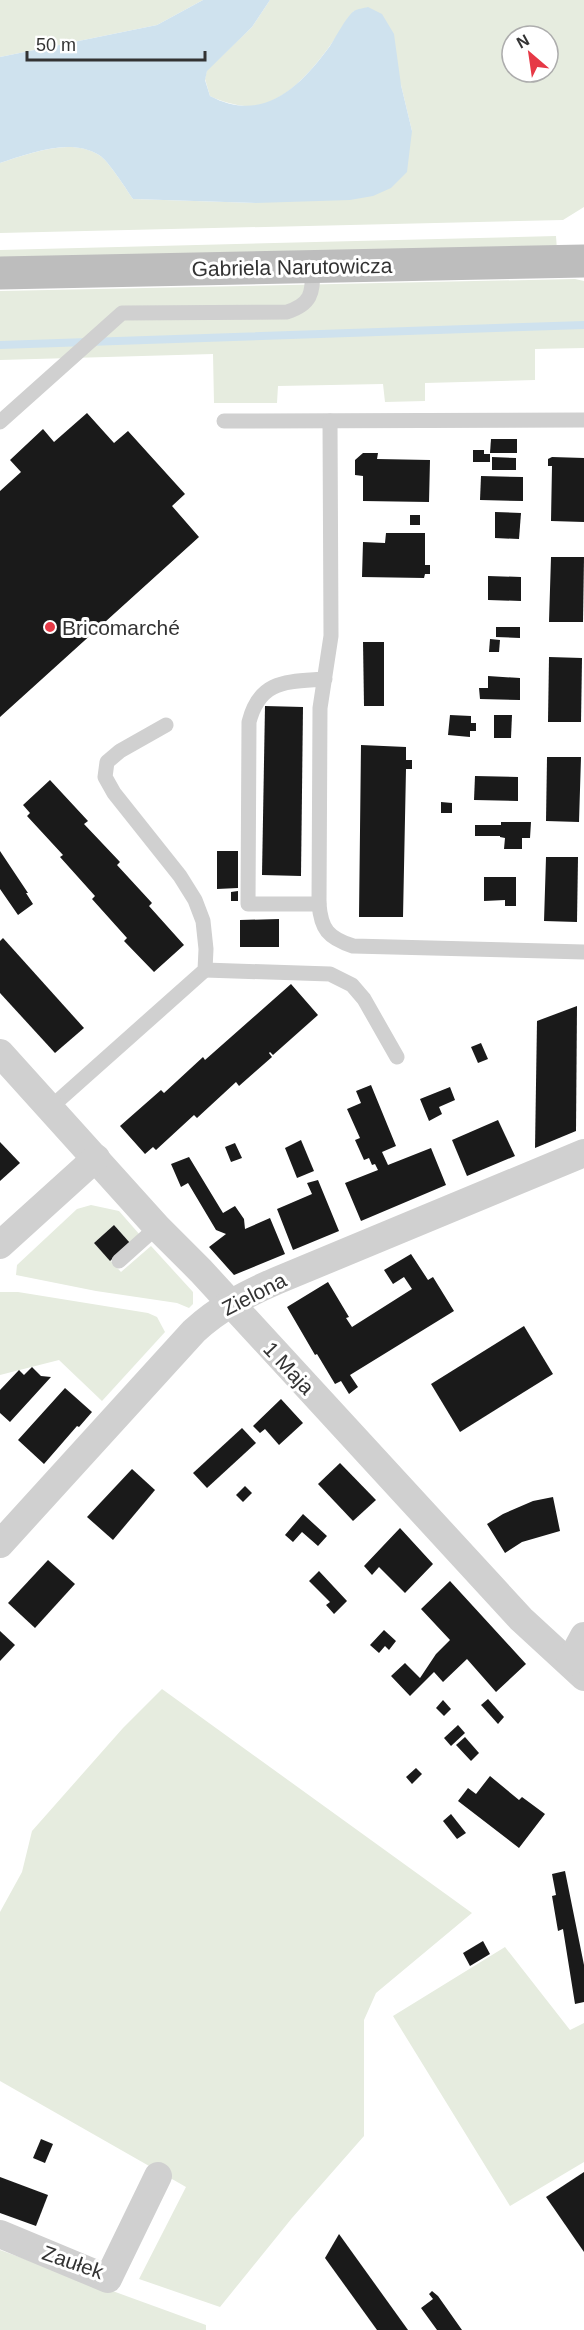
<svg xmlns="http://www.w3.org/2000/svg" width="584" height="2330" font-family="Arial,sans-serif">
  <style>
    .green { fill: #e6ecdf; fill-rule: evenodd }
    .water { fill: #cfe2ee }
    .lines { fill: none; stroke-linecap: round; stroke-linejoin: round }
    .stream { stroke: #cfe2ee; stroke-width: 8 }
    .building { fill: #1a1a1a }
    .lane { stroke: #d0d0d0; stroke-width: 15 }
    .street { stroke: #d0d0d0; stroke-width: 28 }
    .secondary { stroke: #bdbdbd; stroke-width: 33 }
    .poi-dot { fill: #e63946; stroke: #fff; stroke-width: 2 }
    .labels { text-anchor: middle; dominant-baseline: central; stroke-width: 6; stroke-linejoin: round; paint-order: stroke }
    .street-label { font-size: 21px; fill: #333; stroke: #fff }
    .poi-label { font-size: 21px; fill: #333; stroke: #fff; text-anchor: start }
  </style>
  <rect width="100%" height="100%" fill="#fff"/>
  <g class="green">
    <polygon points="0,0 203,0 157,25 0,57"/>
    <path d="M 270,0 L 584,0 L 584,207 L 563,220 L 0,233 L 0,163 C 29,154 70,137 99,155 C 108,160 126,189 133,199 L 256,203 L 412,131 L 401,85 L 354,11 C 332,43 302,92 264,104 C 249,110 224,103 210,96 L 205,79 L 207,70 L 252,27 ZM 512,36 L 548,36 L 548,72 L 512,72 Z"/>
    <polygon points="556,236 557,250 0,262 0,250"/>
    <polygon points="575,279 584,281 584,348 535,349 535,380 425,383 425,401 385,402 383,384 278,386 277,403 214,403 213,354 0,360 0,291"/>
    <polygon points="91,1205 119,1211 140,1235 130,1243 114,1225 94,1243 121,1272 151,1246 193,1292 193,1304 189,1308 177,1303 96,1291 16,1275 17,1265 77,1209"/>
    <polygon points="0,1292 18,1292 148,1313 157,1317 165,1332 102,1401 59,1360 0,1375"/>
    <polygon points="162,1689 472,1913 376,1993 364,2020 364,2136 292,2218 220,2307 139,2279 186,2187 0,2081 0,1912 22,1872 32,1831 123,1728"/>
    <polygon points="505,1947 570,2030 584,2023 584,2162 510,2206 393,2016"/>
    <polygon points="0,2250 206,2325 206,2330 0,2330"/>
  </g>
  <path class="water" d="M 203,0 L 270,0 L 252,27 L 207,71 L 205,80 L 210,96 C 263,124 300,87 330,46 C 336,37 346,17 354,11 C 357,9 364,8 368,7 L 382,14 L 394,34 L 401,85 L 412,131 L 407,172 L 391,188 L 373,196 L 350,200 L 256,203 L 133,199 C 126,189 108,160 99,155 C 69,137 29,154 0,163 L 0,57 L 157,25 Z"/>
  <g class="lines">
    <polyline class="stream" points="0,345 584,325"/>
  </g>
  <g class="building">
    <polygon points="87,413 114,443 128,431 185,494 172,506 199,537 0,717 0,491 21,472 10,460 43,429 54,442"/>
    <polygon points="491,439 517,439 517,453 490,453"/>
    <polygon points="473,450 484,450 484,454 490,454 490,462 473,462"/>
    <polygon points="363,453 378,453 377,459 430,460 429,502 363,501 363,476 355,475 355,460"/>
    <polygon points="492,457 516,458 516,470 492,470"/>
    <polygon points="552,457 584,458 584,522 551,521 552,466 548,466 548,459"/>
    <polygon points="481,476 523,477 523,501 480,500"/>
    <polygon points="495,512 521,513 519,539 495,538"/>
    <rect x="410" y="515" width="10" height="10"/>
    <polygon points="386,533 425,533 425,565 430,565 430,574 425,574 424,578 362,577 363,542 385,543"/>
    <polygon points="551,557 584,557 583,622 549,622"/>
    <polygon points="488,576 521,577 521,601 488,600"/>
    <polygon points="496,627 520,627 520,638 496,637"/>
    <polygon points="490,639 500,640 499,652 489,652"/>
    <polygon points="363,642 384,642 384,706 364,706"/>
    <polygon points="549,657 582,658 581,722 548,722"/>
    <polygon points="488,676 520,678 520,700 480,699 479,688 488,688"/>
    <polygon points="265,706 303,707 301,876 262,875"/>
    <polygon points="450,715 471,716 471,723 476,723 476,731 470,731 470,737 448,735"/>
    <polygon points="494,715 512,715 511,738 494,738"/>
    <polygon points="361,745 406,747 406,760 412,760 412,769 406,769 403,917 359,917"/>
    <polygon points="547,757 581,757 579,822 546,821"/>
    <polygon points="475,776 518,777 518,801 474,800"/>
    <polygon points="50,780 88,821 84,824 120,862 117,865 152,903 149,906 184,945 154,972 124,941 127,938 92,899 95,896 60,857 63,855 27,816 30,813 23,805"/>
    <polygon points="441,802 452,803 452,813 441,813"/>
    <polygon points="501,822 531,822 530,838 522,838 522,849 504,849 505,838 500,837 500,836 475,836 475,825 501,825"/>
    <polygon points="0,851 28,893 26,893 33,904 18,915 0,889"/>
    <polygon points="217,851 238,851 238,888 217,889"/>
    <polygon points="546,857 578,857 577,922 544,921"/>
    <polygon points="484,877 516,877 516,906 505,906 505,900 484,901"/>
    <polygon points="238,891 238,901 231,901 231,892"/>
    <polygon points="279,919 279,947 240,947 240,920"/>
    <polygon points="3,938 84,1028 55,1053 0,993 0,941"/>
    <polygon points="291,984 318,1015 273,1055 270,1052 269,1053 272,1057 239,1086 236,1082 197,1118 194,1115 156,1150 153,1147 145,1154 120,1126 161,1090 164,1093 203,1057 205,1060"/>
    <polygon points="577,1006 576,1131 535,1148 537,1021"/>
    <polygon points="481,1043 488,1059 478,1063 471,1047"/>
    <polygon points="371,1085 396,1146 382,1152 388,1165 431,1148 446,1185 361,1221 345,1183 378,1170 375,1164 372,1165 369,1158 364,1160 355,1140 360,1138 347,1109 361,1103 356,1091"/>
    <polygon points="450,1087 455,1100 439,1107 442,1114 429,1121 420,1099"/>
    <polygon points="498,1120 515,1156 467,1176 452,1140"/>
    <polygon points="301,1140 314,1171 297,1178 285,1148"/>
    <polygon points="0,1142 20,1163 0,1181"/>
    <polygon points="235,1143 242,1158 231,1162 225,1147"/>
    <polygon points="189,1157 223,1213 235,1206 244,1219 245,1229 270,1218 285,1254 234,1275 209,1247 226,1234 216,1230 188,1183 181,1187 171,1164"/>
    <polygon points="318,1180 339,1231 293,1250 277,1209 312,1194 307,1183"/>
    <polygon points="114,1225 130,1243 110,1261 94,1243"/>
    <polygon points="411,1254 428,1280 433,1277 454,1311 350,1375 358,1387 349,1394 341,1381 335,1384 317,1354 315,1355 287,1307 328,1282 349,1317 346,1318 352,1327 412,1289 404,1277 393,1284 384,1270"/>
    <polygon points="524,1326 553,1374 460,1432 431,1384"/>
    <polygon points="32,1367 41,1376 51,1377 10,1422 0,1413 0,1390 19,1370 24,1375"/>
    <polygon points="65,1388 92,1412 79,1427 77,1426 44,1464 18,1440"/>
    <polygon points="281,1399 303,1423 279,1445 265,1429 260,1433 253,1426"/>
    <polygon points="242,1428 256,1443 207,1488 193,1473"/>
    <polygon points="340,1463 376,1500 353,1521 318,1484"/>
    <polygon points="132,1469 155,1490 113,1540 87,1517"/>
    <polygon points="245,1486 252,1493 243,1502 236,1495"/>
    <polygon points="553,1497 560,1531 522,1542 505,1553 487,1524 503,1514 533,1501"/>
    <polygon points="303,1514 327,1536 318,1546 302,1532 293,1542 285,1535"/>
    <polygon points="400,1528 433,1564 405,1593 379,1567 372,1575 364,1566"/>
    <polygon points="48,1560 75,1584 35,1628 8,1603"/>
    <polygon points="319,1571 347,1601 334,1614 326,1605 330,1602 309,1581"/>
    <polygon points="450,1581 526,1664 496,1692 467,1659 443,1682 434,1672 410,1696 391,1676 405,1663 420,1678 436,1654 450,1640 421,1609"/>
    <polygon points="384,1630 396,1641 389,1650 385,1646 379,1653 370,1645"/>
    <polygon points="0,1631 15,1645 0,1661"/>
    <polygon points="488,1699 504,1717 498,1724 481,1705"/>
    <polygon points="443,1700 451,1709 444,1716 436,1708"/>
    <polygon points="458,1725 465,1733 451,1746 444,1738"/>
    <polygon points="465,1737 479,1753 471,1761 456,1745"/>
    <polygon points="416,1768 422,1774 412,1784 406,1777"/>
    <polygon points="490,1776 519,1800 522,1797 545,1814 519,1848 458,1801 468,1788 476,1794"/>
    <polygon points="451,1814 466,1833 457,1839 443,1821"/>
    <polygon points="565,1871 584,1965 584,2002 575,2004 563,1929 558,1931 552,1896 556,1895 552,1874"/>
    <polygon points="483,1941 490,1954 470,1966 463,1953"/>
    <polygon points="41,2139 53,2144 45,2163 33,2158"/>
    <polygon points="584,2172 584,2252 546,2197"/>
    <polygon points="0,2177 48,2195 36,2226 0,2213"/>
    <polygon points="339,2234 408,2330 377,2330 325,2258"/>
    <polygon points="432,2291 438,2296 462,2330 437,2330 421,2308 433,2299 429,2294"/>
  </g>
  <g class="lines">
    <g class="lane">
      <polyline points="224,421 584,420"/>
      <path d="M 0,422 L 122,313 L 287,312 C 314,303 312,291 313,267"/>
      <path d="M 325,679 C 287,682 260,679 249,722 L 248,904 L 319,904 L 320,708 L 331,636 L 330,421"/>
      <path d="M 319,904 C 321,929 328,938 353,946 L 584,952"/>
      <polyline points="205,970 330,974 352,985 364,999 397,1057"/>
      <polyline points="50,1108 205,970 206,949 203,921 195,900 180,876 114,793 105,777 107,762 120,751 166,725"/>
      <polyline points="119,1261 157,1227"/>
    </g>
    <g class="street">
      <polyline points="0,1053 157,1227 201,1271 521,1619 584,1677"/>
      <polyline points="0,1245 96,1158"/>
      <path d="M 0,1544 L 194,1331 C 219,1308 246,1294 276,1281 L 584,1153"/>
      <polyline points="570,1662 584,1636"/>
      <polyline points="0,2234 108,2279 158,2176"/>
    </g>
    <polyline class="secondary" points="0,273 584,261"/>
  </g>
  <circle class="poi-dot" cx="50" cy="627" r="6"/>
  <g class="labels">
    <g class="street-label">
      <text transform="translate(292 267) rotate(-1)">Gabriela Narutowicza</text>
      <text transform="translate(254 1294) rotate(-27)">Zielona</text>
      <text transform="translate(289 1368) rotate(47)">1 Maja</text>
      <text transform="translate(73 2262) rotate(19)">Zaułek</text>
    </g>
    <g class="poi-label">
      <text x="62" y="627">Bricomarché</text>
    </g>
  </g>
  <g transform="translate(530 54) rotate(331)"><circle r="28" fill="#ffffff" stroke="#adadad" stroke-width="1.5"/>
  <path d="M0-4.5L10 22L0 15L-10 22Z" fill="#e63946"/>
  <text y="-9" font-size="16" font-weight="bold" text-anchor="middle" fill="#333333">N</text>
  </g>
  <path d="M27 51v9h178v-9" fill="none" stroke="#333333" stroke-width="3"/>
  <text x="36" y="51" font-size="18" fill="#333333" stroke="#ffffff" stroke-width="4.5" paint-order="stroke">50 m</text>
</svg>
